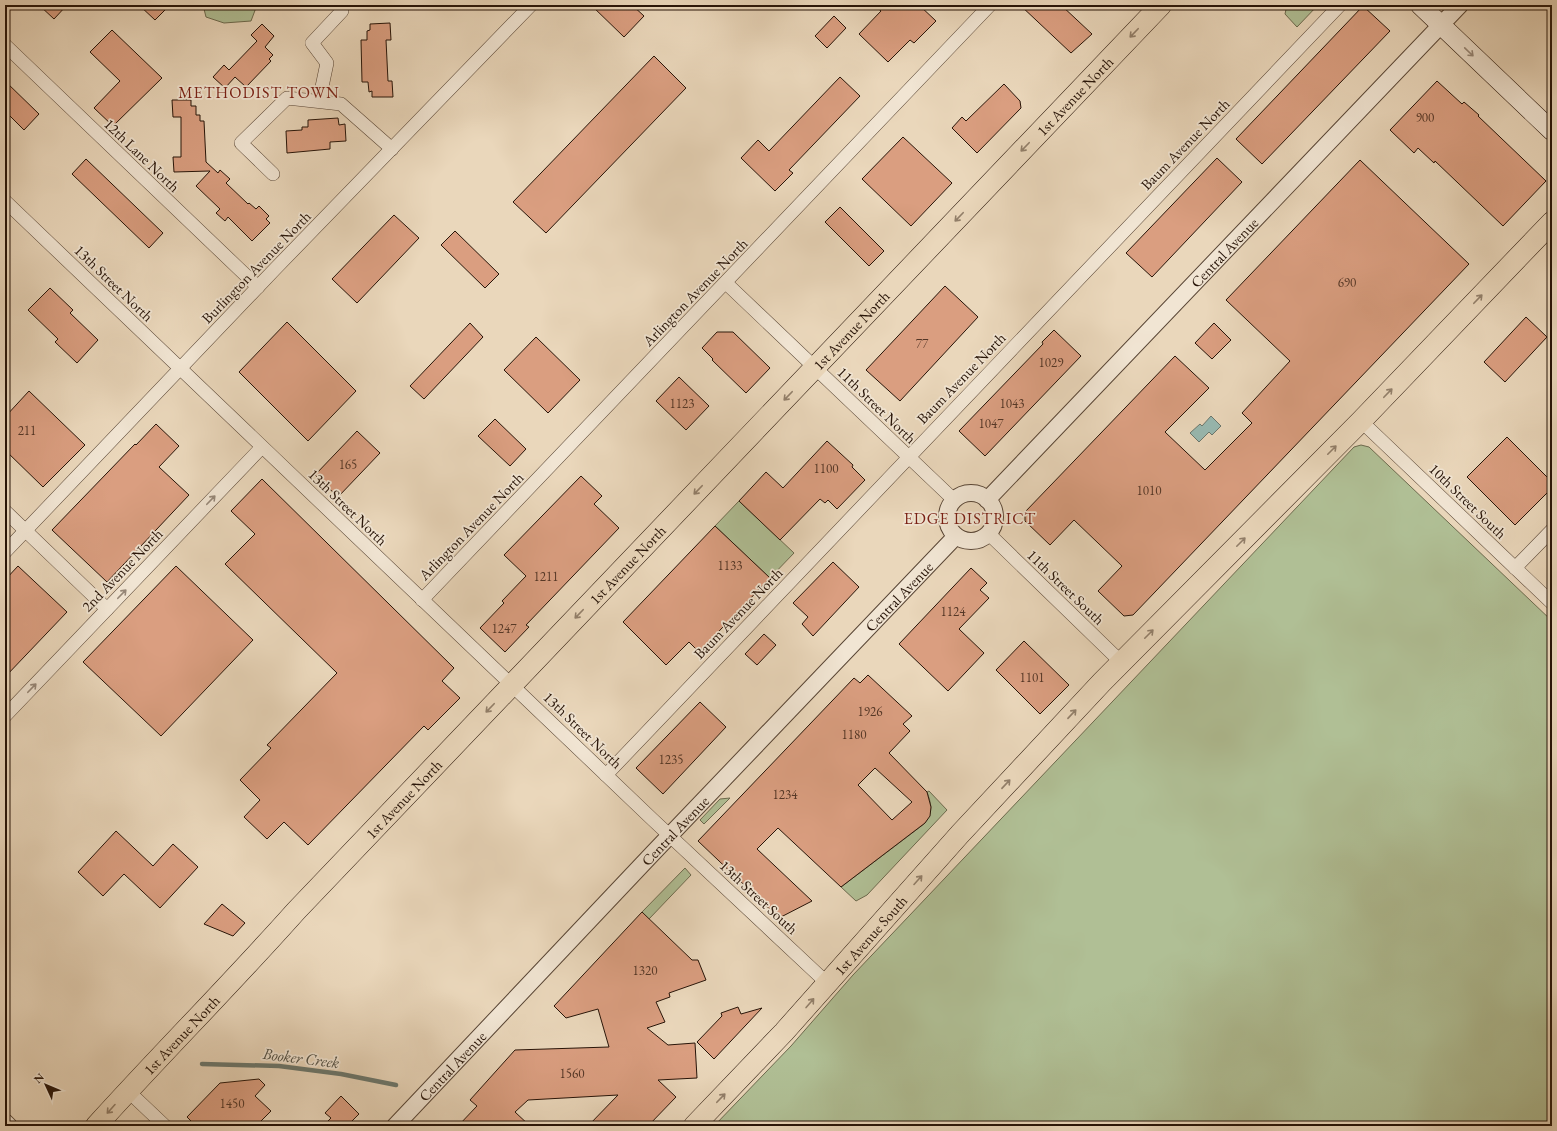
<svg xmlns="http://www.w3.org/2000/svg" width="1557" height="1131" font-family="'EB Garamond',serif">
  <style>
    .green { fill: #b0bf95; stroke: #6c6a4e }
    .water { fill: #98b9b1; stroke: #6b776d }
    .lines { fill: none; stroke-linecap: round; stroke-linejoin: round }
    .stream { stroke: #6b776d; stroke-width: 4.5 }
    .building { fill: #da9e80; stroke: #271408; fill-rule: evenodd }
    .minor-casing { stroke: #584535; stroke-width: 14 }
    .tertiary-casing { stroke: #584535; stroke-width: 18 }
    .secondary-casing { stroke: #271408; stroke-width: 20 }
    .primary-casing { stroke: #271408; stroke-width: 22 }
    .minor { stroke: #f1e5d3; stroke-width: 13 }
    .tertiary { stroke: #f1e5d3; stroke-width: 16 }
    .secondary { stroke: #f1e5d3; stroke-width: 19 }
    .primary { stroke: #ead7bb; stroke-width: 21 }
    .oneway { stroke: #927f6a }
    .oneway2 { stroke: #968778 }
    .labels { text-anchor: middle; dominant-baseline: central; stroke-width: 3.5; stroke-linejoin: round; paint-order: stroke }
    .number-label { font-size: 13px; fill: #543626 }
    .street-label { font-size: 15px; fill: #271408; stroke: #f1e5d3 }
    .neighbourhood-label { font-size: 16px; letter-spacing: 1px; fill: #7a1f14; stroke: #f1e5d3 }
    .water-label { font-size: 16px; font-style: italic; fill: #4f4e43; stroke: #f1e5d3 }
  </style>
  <rect width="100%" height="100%" fill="#ead7bb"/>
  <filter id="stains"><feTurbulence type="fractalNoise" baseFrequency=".005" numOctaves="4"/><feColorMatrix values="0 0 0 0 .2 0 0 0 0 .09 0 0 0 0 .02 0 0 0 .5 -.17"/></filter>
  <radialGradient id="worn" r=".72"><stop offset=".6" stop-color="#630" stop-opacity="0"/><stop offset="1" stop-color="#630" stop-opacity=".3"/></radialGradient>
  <g class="green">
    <polygon points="203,5 257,5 251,21 224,23 206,17"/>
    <polygon points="1287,5 1318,5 1297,27 1285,14"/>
    <polygon points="1361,445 1369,447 1552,621 1552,1126 714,1126 791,1046 853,975 1354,447"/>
    <polygon points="739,501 794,553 770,578 715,526"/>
    <path d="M 929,791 L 947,810 L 867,895 L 856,901 L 841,887 L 924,824 C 933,812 932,806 927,792 Z"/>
    <polygon points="730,798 704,824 700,820 720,799"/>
    <polygon points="685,868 691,875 649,919 642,912"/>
  </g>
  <polygon class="water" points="1211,416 1221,426 1212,435 1209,432 1199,442 1190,433 1200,424 1202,426"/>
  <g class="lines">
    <polyline class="stream" points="202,1064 279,1066 341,1074 396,1085"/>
  </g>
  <g class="building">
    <polygon points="39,5 67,5 54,19"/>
    <polygon points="139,5 170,5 155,20"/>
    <polygon points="591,5 632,5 644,16 624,37"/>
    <polygon points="874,5 919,5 936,21 914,43 910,40 888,62 859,34 881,11"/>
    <polygon points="1020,5 1061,5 1092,34 1071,53"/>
    <polygon points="1363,6 1390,31 1262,164 1236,139"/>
    <polygon points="834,16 846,28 827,48 815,36"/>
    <polygon points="390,23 391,40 386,40 388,81 392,81 393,97 372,97 372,91 369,92 368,82 362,82 361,40 367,40 367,31 370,30 370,24"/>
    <polygon points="262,24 274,36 265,47 273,55 269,59 271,61 246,87 235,77 225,88 213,77 224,65 229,70 257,41 251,35"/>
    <polygon points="112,30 162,78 113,126 94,108 120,81 90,52"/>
    <polygon points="654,56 686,88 546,233 513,202"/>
    <polygon points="840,77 860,96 789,170 793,173 775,191 741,158 758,140 769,151"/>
    <polygon points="5,81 39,114 24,130 5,111"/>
    <polygon points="1437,81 1462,104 1464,102 1479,115 1478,116 1546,181 1503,226 1435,161 1434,163 1418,148 1414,153 1390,130"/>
    <polygon points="1004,84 1020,101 1021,108 977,153 952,128 962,117 966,121"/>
    <polygon points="172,100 191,100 191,106 196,106 196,115 200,115 200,121 204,121 206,162 218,173 220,170 230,179 226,183 248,204 249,203 256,209 259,206 269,216 266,219 270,223 252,241 228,217 225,221 216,213 220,209 196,186 210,171 174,172 173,157 181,157 181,117 173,117"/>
    <polygon points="338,118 339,125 345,124 346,141 330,142 330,149 287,153 286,131 302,130 302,127 308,127 308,120"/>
    <polygon points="903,137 952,183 911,226 862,179"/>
    <polygon points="1217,158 1242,182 1152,277 1126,253"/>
    <polygon points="86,159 163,233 149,248 72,174"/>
    <polygon points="1360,160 1469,264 1133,615 1124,616 1098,591 1122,566 1074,520 1050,545 1025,521 1025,512 1175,356 1209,388 1165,432 1205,470 1252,423 1242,413 1290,361 1226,300"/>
    <polygon points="840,207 884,251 869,266 825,222"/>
    <polygon points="394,215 419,238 357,303 332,279"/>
    <polygon points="455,231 499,274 485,288 441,245"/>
    <polygon points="945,286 978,317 900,401 866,370"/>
    <polygon points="50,288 73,310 70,313 98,340 77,363 55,342 58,339 28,310"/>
    <polygon points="1526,317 1547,337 1505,382 1484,362"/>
    <polygon points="287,322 356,391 308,441 239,372"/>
    <polygon points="470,323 483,337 424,399 410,386"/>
    <polygon points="1214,323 1231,340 1212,359 1195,343"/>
    <polygon points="1054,330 1081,356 985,456 959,431 1043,344 1042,342"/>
    <polygon points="717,332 733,332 770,368 746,393 712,360 713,359 702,348"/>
    <polygon points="536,337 580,380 548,413 504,370"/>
    <polygon points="679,377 709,406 686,430 656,401"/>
    <polygon points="29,391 85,445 43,487 5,450 5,417"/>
    <polygon points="495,419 526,449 510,466 478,436"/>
    <polygon points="156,424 179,446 159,467 189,495 107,582 52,530 135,444 136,445"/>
    <polygon points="357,431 380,453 338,497 315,475"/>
    <polygon points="1507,437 1552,482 1552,488 1515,525 1467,477"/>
    <polygon points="827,441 853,465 852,467 865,480 837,509 828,500 825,503 820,499 780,540 739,501 766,472 783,488"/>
    <polygon points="581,476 602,496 594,504 619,528 526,625 529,627 505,652 480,628 504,603 502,601 526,576 504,555"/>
    <polygon points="262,479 454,668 442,681 460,698 428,730 424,726 308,845 284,822 267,839 244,817 260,800 240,780 271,748 267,745 337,673 225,564 255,534 231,511"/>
    <polygon points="715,526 770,578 699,652 689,642 666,665 623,622"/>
    <polygon points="833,562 859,587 813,636 802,624 808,617 793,603"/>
    <polygon points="18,566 67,612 5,677 5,580"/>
    <polygon points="176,566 253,640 161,736 83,662"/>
    <polygon points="971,568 987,583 980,590 989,598 959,629 984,653 948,691 899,644"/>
    <polygon points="764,634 776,645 757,665 745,654"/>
    <polygon points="1024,641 1069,685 1040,714 996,670"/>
    <path d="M 868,675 L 912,716 L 903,724 L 910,731 L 889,753 L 927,792 L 931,807 L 930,816 L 925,823 L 841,887 L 778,828 L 757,849 L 812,901 L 779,918 L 698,841 L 854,678 L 860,683 ZM 875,768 L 912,802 L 892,820 L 858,785 Z"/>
    <polygon points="700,702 726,727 663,794 636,768"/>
    <polygon points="116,831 153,866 173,844 198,867 160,908 124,874 103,896 78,872"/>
    <polygon points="222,904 245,923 233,936 204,924"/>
    <polygon points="642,912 692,960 698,960 706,980 669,993 670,997 656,1002 665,1022 647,1028 668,1045 695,1043 697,1078 658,1080 676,1097 648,1126 588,1126 618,1095 528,1100 515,1112 530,1126 458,1126 477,1106 470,1100 515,1050 609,1047 598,1009 566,1018 554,1006"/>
    <polygon points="738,1007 741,1014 762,1008 714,1059 697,1042 722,1016 721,1013"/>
    <polygon points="259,1079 265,1085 255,1096 271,1111 256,1126 196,1126 187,1117 220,1083"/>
    <polygon points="341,1096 359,1114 347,1126 323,1126 331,1118 325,1113"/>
  </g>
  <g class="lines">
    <g class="minor-casing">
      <g id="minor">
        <polyline points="5,45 258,287"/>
        <polyline points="319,101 327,63 312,43 342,11"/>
        <polyline points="273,174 241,143 287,98 341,104 392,149"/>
        <polyline points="5,201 652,819 827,983"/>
        <polyline points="726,283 954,500"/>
        <polyline points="1361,421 1552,603"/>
        <polyline points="5,511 107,609"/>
        <polyline points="989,534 1121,662"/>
        <polyline points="5,552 275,269 531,5"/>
        <polyline points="1515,568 1552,530"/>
        <polyline points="422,600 990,5"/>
        <polyline points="5,716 262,447"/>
        <polyline points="606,775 1340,5"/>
        <polyline points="128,1091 165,1126"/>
      </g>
    </g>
    <g class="tertiary-casing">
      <g id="tertiary">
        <circle cx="971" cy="517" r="24"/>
        <path id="s1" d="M 987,500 L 1460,5"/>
        <polyline points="5,1122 9,1126"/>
        <path id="s2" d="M 395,1126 L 653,853 L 956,536"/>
      </g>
    </g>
    <g class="secondary-casing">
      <polyline id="secondary" points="1420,5 1552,131"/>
    </g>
    <g class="primary-casing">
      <g id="primary">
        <path id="s3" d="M 96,1126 C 162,1053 231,984 296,911 L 1161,5"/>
        <path id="s4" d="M 694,1126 L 784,1032 L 960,834 L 1102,682 L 1361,421 L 1552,222"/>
      </g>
    </g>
    <use href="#minor" class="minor"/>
    <use href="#tertiary" class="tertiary"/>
    <use href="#secondary" class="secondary"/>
    <use href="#primary" class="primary"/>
  </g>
  <defs><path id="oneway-shaft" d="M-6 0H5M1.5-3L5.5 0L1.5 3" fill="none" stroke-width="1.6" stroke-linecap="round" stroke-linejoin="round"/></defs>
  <g class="oneway">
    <use href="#oneway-shaft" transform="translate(1134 33) rotate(134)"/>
    <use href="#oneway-shaft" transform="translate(1025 147) rotate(134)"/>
    <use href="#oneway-shaft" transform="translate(959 217) rotate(134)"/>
    <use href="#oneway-shaft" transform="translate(1478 299) rotate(-46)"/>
    <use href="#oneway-shaft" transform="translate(1388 393) rotate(-46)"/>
    <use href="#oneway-shaft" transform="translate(788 396) rotate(134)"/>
    <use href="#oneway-shaft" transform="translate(1332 450) rotate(-45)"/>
    <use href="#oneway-shaft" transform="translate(698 490) rotate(134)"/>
    <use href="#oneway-shaft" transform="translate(1241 542) rotate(-45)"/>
    <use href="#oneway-shaft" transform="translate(579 614) rotate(134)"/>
    <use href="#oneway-shaft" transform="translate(1149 634) rotate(-45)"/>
    <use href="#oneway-shaft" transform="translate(490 708) rotate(134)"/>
    <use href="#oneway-shaft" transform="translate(1072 714) rotate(-47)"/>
    <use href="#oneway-shaft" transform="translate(1006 784) rotate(-47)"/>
    <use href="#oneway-shaft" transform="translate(918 880) rotate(-48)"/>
    <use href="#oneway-shaft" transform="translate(810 1003) rotate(-49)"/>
    <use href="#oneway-shaft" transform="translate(721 1098) rotate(-46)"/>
    <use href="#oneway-shaft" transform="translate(111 1109) rotate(132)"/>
  </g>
  <g class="oneway2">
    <use href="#oneway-shaft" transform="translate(1469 52) rotate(44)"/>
    <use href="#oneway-shaft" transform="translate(211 500) rotate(-46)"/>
    <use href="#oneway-shaft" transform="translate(122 594) rotate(-46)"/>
    <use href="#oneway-shaft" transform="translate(32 688) rotate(-46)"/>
  </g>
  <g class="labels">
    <g class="number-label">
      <text x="1425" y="117">900</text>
      <text x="1347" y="282">690</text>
      <text x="922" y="343">77</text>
      <text x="1051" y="362">1029</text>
      <text x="682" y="403">1123</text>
      <text x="1012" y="403">1043</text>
      <text x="991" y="423">1047</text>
      <text x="27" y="430">211</text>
      <text x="348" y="464">165</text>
      <text x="826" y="468">1100</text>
      <text x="1149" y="490">1010</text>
      <text x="730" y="565">1133</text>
      <text x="546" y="576">1211</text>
      <text x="953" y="611">1124</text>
      <text x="504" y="628">1247</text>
      <text x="1032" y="677">1101</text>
      <text x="870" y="711">1926</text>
      <text x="854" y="734">1180</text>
      <text x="671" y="759">1235</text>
      <text x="785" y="794">1234</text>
      <text x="645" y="970">1320</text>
      <text x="572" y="1073">1560</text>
      <text x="232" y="1103">1450</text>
    </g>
    <g class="street-label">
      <text stroke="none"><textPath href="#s3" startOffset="1421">1st Avenue North</textPath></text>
      <text transform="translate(1185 144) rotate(-46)">Baum Avenue North</text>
      <text transform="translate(142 155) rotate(44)">12th Lane North</text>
      <text stroke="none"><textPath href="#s1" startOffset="343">Central Avenue</textPath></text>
      <text transform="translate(256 267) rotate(-46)">Burlington Avenue North</text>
      <text transform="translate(114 283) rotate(44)">13th Street North</text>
      <text transform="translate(695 292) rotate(-46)">Arlington Avenue North</text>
      <text stroke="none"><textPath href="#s3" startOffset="1097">1st Avenue North</textPath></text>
      <text transform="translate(961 378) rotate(-46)">Baum Avenue North</text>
      <text transform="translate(877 405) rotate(44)">11th Street North</text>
      <text transform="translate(1468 501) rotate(44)">10th Street South</text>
      <text transform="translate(348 507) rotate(44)">13th Street North</text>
      <text transform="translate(471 526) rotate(-46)">Arlington Avenue North</text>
      <text stroke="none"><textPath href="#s3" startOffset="773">1st Avenue North</textPath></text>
      <text transform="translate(122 570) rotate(-46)">2nd Avenue North</text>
      <text transform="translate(1066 587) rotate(44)">11th Street South</text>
      <text stroke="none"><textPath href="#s2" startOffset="731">Central Avenue</textPath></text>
      <text transform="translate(738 613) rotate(-46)">Baum Avenue North</text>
      <text transform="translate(583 730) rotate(44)">13th Street North</text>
      <text stroke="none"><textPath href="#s3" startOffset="449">1st Avenue North</textPath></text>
      <text stroke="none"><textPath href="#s2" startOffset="407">Central Avenue</textPath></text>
      <text transform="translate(759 897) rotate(43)">13th Street South</text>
      <text stroke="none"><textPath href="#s4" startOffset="260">1st Avenue South</textPath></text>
      <text stroke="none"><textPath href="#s3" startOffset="125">1st Avenue North</textPath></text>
      <text stroke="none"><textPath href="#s2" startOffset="83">Central Avenue</textPath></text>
    </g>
    <g class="neighbourhood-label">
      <text x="259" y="92">METHODIST TOWN</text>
      <text x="970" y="518">EDGE DISTRICT</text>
    </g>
    <g class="water-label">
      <text transform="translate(301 1058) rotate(7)">Booker Creek</text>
    </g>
  </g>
  <rect width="1557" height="1131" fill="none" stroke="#ead7bb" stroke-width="20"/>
  <rect x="6" y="6" width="1545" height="1119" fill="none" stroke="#271408" stroke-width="2"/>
  <rect x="10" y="10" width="1537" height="1111" fill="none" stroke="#271408"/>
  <g transform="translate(46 1085) rotate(314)" stroke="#f1e5d3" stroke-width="3" paint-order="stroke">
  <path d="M0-3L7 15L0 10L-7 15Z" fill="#271408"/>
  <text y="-6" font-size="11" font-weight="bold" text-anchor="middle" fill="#271408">N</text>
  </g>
  <rect width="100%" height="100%" filter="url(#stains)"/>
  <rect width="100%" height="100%" fill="url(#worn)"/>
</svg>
